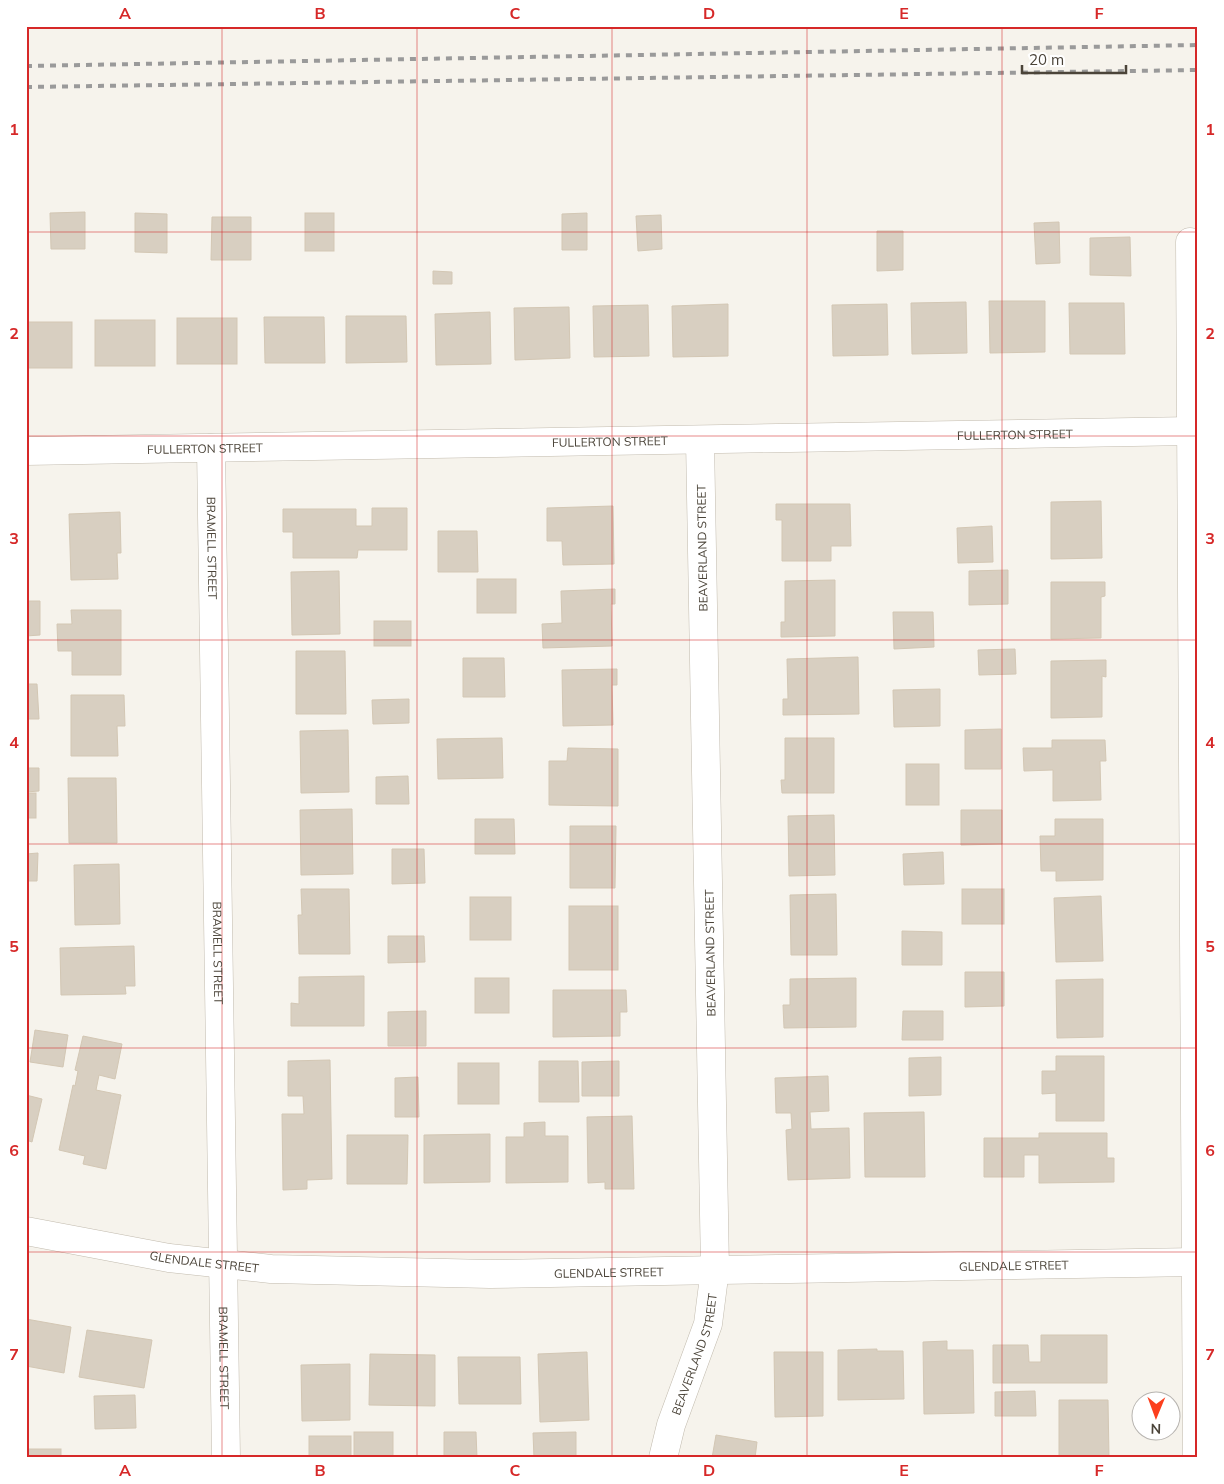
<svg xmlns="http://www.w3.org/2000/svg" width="1224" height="1484" font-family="Mulish,sans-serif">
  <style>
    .building { fill: #d8cfc1; stroke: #d3c7b4 }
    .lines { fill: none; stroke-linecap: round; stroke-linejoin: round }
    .street-casing { stroke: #c2bbae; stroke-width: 29 }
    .street { stroke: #fff; stroke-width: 28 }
    .rail { stroke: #9a9a9a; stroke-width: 4; stroke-dasharray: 6 6; stroke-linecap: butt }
    .grid { fill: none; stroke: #d62828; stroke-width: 1; stroke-opacity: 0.55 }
    .labels { text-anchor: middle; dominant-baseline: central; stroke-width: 4.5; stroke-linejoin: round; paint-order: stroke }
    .street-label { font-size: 12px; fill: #4b4439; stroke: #fff }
    .neatline { fill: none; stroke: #d62828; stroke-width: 2 }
    .grid-label { font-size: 16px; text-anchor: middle; font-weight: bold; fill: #d62828 }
  </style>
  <rect width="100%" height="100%" fill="#f6f3ec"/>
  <g class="building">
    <polygon points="85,212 85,249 51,249 50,213"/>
    <polygon points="135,213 167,214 167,253 135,252"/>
    <rect x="305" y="213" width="29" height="38"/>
    <polygon points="587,213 587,250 562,250 562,214"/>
    <polygon points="661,215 662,249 638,251 636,216"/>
    <polygon points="212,217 251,217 251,260 211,260"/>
    <polygon points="1059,222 1060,263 1036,264 1034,223"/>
    <polygon points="877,231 903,231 903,270 877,271"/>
    <polygon points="1130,237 1131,276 1090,275 1090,238"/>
    <polygon points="433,271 452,272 452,284 433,284"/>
    <polygon points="989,301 1045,301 1045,352 990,353"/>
    <polygon points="966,302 967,353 912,354 911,303"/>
    <polygon points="1069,303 1124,303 1125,354 1070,354"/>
    <polygon points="728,304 728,356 673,357 672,306"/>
    <polygon points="887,304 888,355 833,356 832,305"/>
    <polygon points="648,305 649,356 594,357 593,306"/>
    <polygon points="569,307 570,358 515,360 514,308"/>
    <polygon points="490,312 491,364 436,365 435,314"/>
    <polygon points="346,316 406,316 407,362 346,363"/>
    <polygon points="264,317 324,317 325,363 265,363"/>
    <rect x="177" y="318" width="60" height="46"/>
    <rect x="95" y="320" width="60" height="46"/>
    <rect x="26" y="322" width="46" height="46"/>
    <polygon points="1101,501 1102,558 1051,559 1051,502"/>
    <polygon points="776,504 850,504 851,546 831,546 831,561 782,561 782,520 776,520"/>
    <polygon points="613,506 614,564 563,565 562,541 547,541 547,508"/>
    <polygon points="372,508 407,508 407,550 358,550 357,558 293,558 293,532 283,532 283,509 356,509 356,526 372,526"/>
    <polygon points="120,512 121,553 117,553 118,579 71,580 69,514"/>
    <polygon points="992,526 993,562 958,563 957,528"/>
    <polygon points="438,531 477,531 478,572 438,572"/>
    <polygon points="1008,570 1008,604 969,605 969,571"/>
    <polygon points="339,571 340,634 292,635 291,572"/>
    <rect x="477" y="579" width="39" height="34"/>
    <polygon points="835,580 835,636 781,637 781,622 785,622 785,581"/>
    <polygon points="1051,582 1105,582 1105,596 1101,597 1101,638 1051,639"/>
    <polygon points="615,589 615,604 611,604 612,646 543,648 542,624 562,623 561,591"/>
    <polygon points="26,601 40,601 40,635 26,636"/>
    <polygon points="71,610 121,610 121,675 72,675 72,651 58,651 57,624 72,624"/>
    <polygon points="893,612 933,612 934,647 894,649"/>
    <rect x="374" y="621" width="37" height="25"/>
    <polygon points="1015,649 1016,674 979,675 978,650"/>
    <polygon points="296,651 345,651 346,714 296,714"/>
    <polygon points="858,657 859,714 783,715 783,699 788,699 787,659"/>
    <polygon points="463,658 504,658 505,697 463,697"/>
    <polygon points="1106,660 1106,677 1102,676 1102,717 1051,718 1051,661"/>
    <polygon points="617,669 617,685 612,685 613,725 563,726 562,670"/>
    <polygon points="26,684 37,684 39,719 26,719"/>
    <polygon points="940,689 940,726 894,727 893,690"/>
    <polygon points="71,695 124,695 125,726 117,726 118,756 71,756"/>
    <polygon points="409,699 409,723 373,724 372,700"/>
    <polygon points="1001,729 1001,769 965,769 965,730"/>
    <polygon points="348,730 349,792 301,793 300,731"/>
    <polygon points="502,738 503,778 438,779 437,739"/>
    <polygon points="785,738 834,738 834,793 782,793 781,780 785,780"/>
    <polygon points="1052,740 1105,740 1106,761 1100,761 1101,800 1053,801 1053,770 1024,771 1023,748 1052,748"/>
    <polygon points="568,748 618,749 618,806 549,805 549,761 567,761"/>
    <rect x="906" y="764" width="33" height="41"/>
    <polygon points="26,768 39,768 39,791 26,792"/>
    <polygon points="408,776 409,804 376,804 376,777"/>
    <polygon points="68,778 116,778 117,843 69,843"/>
    <rect x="26" y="793" width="10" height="25"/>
    <polygon points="352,809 353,874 301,875 300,810"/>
    <polygon points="961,810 1002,810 1002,844 961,845"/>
    <polygon points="834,815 835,875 789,876 788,816"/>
    <polygon points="475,819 514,819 515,854 475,854"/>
    <polygon points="1055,819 1103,819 1103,880 1056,881 1056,871 1041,871 1040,836 1055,836"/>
    <polygon points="570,826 616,826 615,888 570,888"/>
    <polygon points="392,849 424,849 425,883 392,884"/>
    <polygon points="943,852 944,884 904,885 903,854"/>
    <polygon points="38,853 37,881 26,881 26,854"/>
    <polygon points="119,864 120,924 75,925 74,865"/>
    <polygon points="301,889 349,889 350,954 299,954 298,915 302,915"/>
    <rect x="962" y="889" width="42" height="35"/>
    <polygon points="836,894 837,955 791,955 790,895"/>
    <polygon points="1101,896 1103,961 1056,962 1054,898"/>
    <rect x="470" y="897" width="41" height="43"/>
    <rect x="569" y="906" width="49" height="64"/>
    <polygon points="902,931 942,932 942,965 902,965"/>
    <rect x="26" y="936" width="2" height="33"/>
    <polygon points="388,936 424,936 425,962 388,963"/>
    <polygon points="134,946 135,986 125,986 126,994 61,995 60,948"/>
    <polygon points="965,972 1004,972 1004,1006 965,1007"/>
    <polygon points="364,976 364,1026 291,1026 291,1003 299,1004 299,977"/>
    <rect x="475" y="978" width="34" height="35"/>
    <polygon points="856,978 856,1027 784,1028 783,1005 790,1005 790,979"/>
    <polygon points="1103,979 1103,1037 1057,1038 1056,980"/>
    <polygon points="553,990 626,990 627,1012 620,1012 620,1036 553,1037"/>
    <polygon points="426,1011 426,1046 388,1046 388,1012"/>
    <polygon points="903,1011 943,1011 943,1040 902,1040"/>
    <polygon points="35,1030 68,1035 63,1067 30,1062"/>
    <polygon points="83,1036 122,1044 115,1079 99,1075 96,1090 121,1095 106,1169 83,1164 85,1156 59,1150 73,1085 75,1086 78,1071 75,1070"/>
    <polygon points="1056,1056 1104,1056 1104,1121 1056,1121 1056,1093 1042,1094 1042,1071 1056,1071"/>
    <polygon points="941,1057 941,1095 909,1096 909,1058"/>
    <polygon points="330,1060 332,1179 307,1180 307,1189 283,1190 282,1114 304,1114 303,1096 288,1096 288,1061"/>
    <polygon points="539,1061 578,1061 579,1102 539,1102"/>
    <polygon points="619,1061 619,1096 582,1096 582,1062"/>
    <rect x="458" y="1063" width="41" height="41"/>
    <polygon points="828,1076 829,1111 810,1112 811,1129 849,1128 850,1178 788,1180 786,1130 792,1129 791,1113 776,1113 775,1078"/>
    <polygon points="418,1077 419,1117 395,1117 395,1078"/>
    <polygon points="26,1095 42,1099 32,1142 26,1140"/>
    <polygon points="924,1112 925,1177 865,1177 864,1113"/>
    <polygon points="632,1116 634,1189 605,1189 605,1182 588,1183 587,1117"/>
    <polygon points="545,1122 545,1136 568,1136 568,1182 506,1183 506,1137 524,1137 524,1123"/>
    <polygon points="1039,1133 1107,1133 1107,1158 1114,1158 1114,1182 1039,1183 1039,1155 1024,1155 1024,1177 984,1177 984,1138 1039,1138"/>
    <polygon points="490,1134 490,1182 424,1183 424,1135"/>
    <polygon points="347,1135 408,1135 407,1184 347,1184"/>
    <polygon points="26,1319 71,1327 64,1373 26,1366"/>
    <polygon points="87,1330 152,1340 144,1388 79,1377"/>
    <polygon points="1041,1335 1107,1335 1107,1383 993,1383 993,1345 1028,1345 1029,1362 1041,1362"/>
    <polygon points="947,1341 947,1350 973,1350 974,1413 924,1414 923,1342"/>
    <polygon points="877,1349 877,1351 903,1351 904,1399 838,1400 838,1350"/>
    <polygon points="587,1352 589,1420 540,1422 538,1354"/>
    <polygon points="774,1352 823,1352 823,1416 775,1417"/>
    <polygon points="370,1354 435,1355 435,1406 369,1405"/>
    <polygon points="458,1357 520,1357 521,1404 459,1404"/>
    <polygon points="350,1364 350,1420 302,1421 301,1365"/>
    <polygon points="1035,1391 1036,1416 995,1416 995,1392"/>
    <polygon points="135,1395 136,1428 95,1429 94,1396"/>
    <polygon points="1059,1400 1108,1400 1109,1458 1059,1458"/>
    <rect x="354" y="1432" width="39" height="26"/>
    <polygon points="444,1432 476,1432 477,1458 444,1458"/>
    <polygon points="576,1432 576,1458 534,1458 533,1433"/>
    <polygon points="716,1435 757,1442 755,1458 712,1458"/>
    <rect x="309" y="1436" width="42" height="22"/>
    <rect x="26" y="1449" width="35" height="9"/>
  </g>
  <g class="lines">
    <g class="street-casing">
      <g id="street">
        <polyline points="1190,242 1197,1458"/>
        <path id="s1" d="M 211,448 L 226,1458"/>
        <path id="s2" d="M 26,451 L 1192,431"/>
        <path id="s3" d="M 26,1231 L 169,1258 L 271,1269 L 490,1274 L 1196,1262"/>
        <path id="s4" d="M 663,1458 L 671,1425 L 708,1324 L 715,1269 L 700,440"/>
      </g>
    </g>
    <use href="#street" class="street"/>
    <g class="rail">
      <polyline points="26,66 1198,45"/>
      <polyline points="26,87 1198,70"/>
    </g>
  </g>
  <path class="grid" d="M 222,26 L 222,1458M 417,26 L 417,1458M 612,26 L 612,1458M 807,26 L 807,1458M 1002,26 L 1002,1458M 26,232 L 1198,232M 26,436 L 1198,436M 26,640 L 1198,640M 26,844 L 1198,844M 26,1048 L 1198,1048M 26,1252 L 1198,1252"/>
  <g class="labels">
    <g class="street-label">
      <text stroke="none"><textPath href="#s2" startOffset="989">FULLERTON STREET</textPath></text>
      <text stroke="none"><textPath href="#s2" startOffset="584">FULLERTON STREET</textPath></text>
      <text stroke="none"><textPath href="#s2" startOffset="179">FULLERTON STREET</textPath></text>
      <text stroke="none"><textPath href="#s1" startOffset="100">BRAMELL STREET</textPath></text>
      <text transform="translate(702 548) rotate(-91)">BEAVERLAND STREET</text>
      <text stroke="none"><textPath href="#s1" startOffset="505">BRAMELL STREET</textPath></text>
      <text transform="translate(710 953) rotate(-91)">BEAVERLAND STREET</text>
      <text stroke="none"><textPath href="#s3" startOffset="181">GLENDALE STREET</textPath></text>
      <text stroke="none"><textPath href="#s3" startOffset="991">GLENDALE STREET</textPath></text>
      <text stroke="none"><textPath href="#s3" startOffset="586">GLENDALE STREET</textPath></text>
      <text stroke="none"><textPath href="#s4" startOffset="109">BEAVERLAND STREET</textPath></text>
      <text stroke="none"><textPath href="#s1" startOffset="910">BRAMELL STREET</textPath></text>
    </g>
  </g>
  <rect width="1224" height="1484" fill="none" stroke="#ffffff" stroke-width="55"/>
  <g transform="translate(1156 1416) rotate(181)"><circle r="24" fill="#ffffff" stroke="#b7b4b0"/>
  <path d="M0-4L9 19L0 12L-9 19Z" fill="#fc3f1d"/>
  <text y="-8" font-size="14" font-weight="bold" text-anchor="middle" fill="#4b4439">N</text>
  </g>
  <path d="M1022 65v8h104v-8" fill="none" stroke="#4b4439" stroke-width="2.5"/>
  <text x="1029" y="65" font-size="15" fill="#4b4439" stroke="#ffffff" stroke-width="4" paint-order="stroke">20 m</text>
  <rect x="28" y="28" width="1168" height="1428" class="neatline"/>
  <g class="grid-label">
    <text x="125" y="19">A</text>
    <text x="320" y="19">B</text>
    <text x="515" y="19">C</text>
    <text x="709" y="19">D</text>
    <text x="904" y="19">E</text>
    <text x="1099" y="19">F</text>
    <text x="14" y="135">1</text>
    <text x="1210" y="135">1</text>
    <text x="14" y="339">2</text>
    <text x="1210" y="339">2</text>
    <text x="14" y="544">3</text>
    <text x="1210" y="544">3</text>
    <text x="14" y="748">4</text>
    <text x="1210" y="748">4</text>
    <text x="14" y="952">5</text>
    <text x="1210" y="952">5</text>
    <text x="14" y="1156">6</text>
    <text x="1210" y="1156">6</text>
    <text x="14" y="1360">7</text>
    <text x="1210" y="1360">7</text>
    <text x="125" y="1476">A</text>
    <text x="320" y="1476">B</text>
    <text x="515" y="1476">C</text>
    <text x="709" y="1476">D</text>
    <text x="904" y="1476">E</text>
    <text x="1099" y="1476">F</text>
  </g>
</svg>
